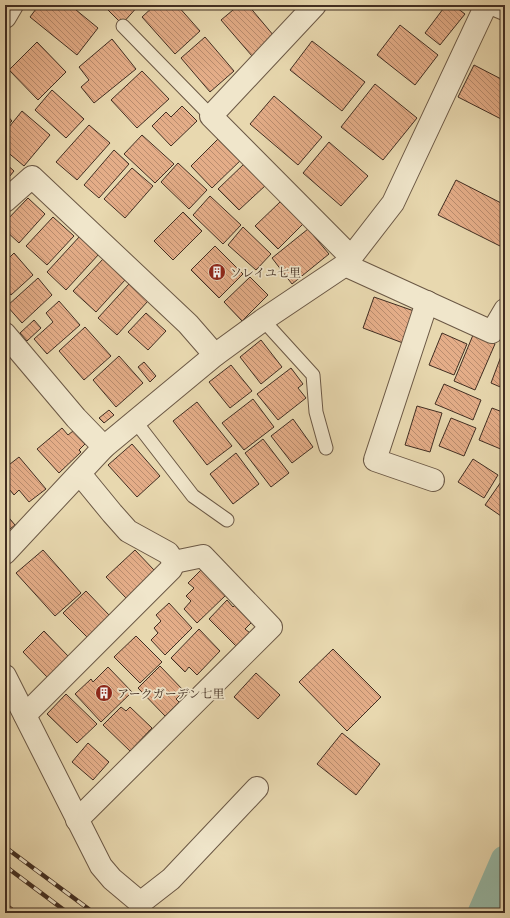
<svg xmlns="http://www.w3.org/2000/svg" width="510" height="918" font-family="'Libre Caslon Text','Noto Serif JP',serif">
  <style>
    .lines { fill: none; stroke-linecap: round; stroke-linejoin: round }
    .canal { stroke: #97baa8; stroke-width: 29 }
    .building { fill: url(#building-back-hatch); stroke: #412e22 }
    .lane-casing { stroke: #6b5845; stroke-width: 15 }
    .street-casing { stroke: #6b5845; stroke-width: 24 }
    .path { stroke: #412e22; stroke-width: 2.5; stroke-dasharray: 3 2; stroke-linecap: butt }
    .lane { stroke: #f0e6cb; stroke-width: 13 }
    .street { stroke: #f0e6cb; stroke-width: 22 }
    .rail-casing { stroke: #412e22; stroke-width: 4.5 }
    .rail { stroke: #f0e6cb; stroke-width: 3; stroke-dasharray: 9; stroke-linecap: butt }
    .labels { text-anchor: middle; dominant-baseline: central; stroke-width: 3.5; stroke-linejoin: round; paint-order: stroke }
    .poi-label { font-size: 12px; fill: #412e22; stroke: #f0e6cb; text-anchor: start }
  </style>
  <defs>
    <pattern id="building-back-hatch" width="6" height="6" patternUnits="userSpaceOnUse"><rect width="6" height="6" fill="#e4ad88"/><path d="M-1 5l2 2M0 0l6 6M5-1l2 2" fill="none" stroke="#ba8d6f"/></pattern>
  </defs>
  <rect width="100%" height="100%" fill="#e8d8af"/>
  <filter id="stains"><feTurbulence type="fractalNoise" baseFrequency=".005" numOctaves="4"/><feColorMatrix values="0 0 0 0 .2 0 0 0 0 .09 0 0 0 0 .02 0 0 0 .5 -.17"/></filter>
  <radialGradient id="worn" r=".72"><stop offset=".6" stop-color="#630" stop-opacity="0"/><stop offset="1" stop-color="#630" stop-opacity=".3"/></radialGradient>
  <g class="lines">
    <polyline class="canal" points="482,913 505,860"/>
  </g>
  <g class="building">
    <polygon points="39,5 70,5 98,28 77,55 30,17"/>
    <polygon points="103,5 139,5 122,24"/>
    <polygon points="155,5 177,5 200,31 175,54 142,17"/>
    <polygon points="214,5 224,5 221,10"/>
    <polygon points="239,5 248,5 274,36 252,56 221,20"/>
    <polygon points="446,5 453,5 465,14 440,45 425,33"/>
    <polygon points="400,25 438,55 415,85 377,55"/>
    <polygon points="205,37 234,71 210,92 181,58"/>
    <polygon points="112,39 136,69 94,103 81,87 89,80 79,67"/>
    <polygon points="312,41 365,82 342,111 290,70"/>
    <polygon points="37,42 66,72 38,100 9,70"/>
    <polygon points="474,65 505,81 505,121 458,97"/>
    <polygon points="142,71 169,99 137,128 111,100"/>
    <polygon points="375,84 417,118 383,160 341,127"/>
    <polygon points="52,90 84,119 66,138 35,110"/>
    <polygon points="274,96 322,137 298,165 250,124"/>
    <polygon points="182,106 197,121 171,146 152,126 166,112 171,117"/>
    <polygon points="22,111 50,135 24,166 5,150 5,132"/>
    <polygon points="5,113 12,121 5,127"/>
    <polygon points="89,125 110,143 77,180 56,162"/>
    <polygon points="142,135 174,164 155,183 124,154"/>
    <polygon points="221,136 243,158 212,188 191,166"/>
    <polygon points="329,142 368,176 341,206 303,173"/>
    <polygon points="114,150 129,164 99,198 84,185"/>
    <polygon points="5,163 14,171 5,182"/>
    <polygon points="178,163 207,190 189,209 161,182"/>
    <polygon points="245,163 266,185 239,210 218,189"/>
    <polygon points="132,168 153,186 125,218 104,199"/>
    <polygon points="456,180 505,205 505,246 504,248 438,215"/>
    <polygon points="210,196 241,225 223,244 193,215"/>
    <polygon points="28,198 45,214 19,243 5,230 5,222"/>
    <polygon points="280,202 303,224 278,249 255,226"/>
    <polygon points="183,212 202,231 173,260 154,241"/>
    <polygon points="53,217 74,236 47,265 26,246"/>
    <polygon points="243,227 271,254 256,270 228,245"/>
    <polygon points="308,229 329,254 292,284 272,258"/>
    <polygon points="80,236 99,254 66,290 47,272"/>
    <polygon points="215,246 243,274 219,298 191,270"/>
    <polygon points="14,253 33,275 11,295 5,288 5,262"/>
    <polygon points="103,259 125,280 96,312 73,291"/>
    <polygon points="250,277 268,295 242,321 224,302"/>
    <polygon points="38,278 52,295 22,323 7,306"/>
    <polygon points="129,284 148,301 117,335 98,318"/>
    <polygon points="374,297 414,311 403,343 363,328"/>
    <polygon points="59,301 80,325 47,354 34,339 53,322 46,313"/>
    <polygon points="146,313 166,331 148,350 128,332"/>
    <polygon points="34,320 41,328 27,341 20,333"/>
    <polygon points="85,327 111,356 84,380 59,351"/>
    <polygon points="442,333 467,344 454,375 429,365"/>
    <polygon points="473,335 495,344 475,390 454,381"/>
    <polygon points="261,340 282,367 261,384 240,357"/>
    <polygon points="503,351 505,351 505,389 491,383"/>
    <polygon points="119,356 143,383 116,407 93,380"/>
    <polygon points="144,362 156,376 150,382 138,367"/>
    <polygon points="231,365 252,391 230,408 209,382"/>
    <polygon points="291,368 303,384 298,388 306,398 278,420 257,394"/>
    <polygon points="444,384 481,400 473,420 435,404"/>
    <polygon points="253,399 274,427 244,450 222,423"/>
    <polygon points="197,402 232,446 207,465 173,421"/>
    <polygon points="417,406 442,413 430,452 405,445"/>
    <polygon points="492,408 505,413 505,446 503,450 479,440"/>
    <polygon points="109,410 114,415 104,423 99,418"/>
    <polygon points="451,418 476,428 464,456 439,446"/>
    <polygon points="293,419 313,447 292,463 271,436"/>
    <polygon points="62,428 68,435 73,431 85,444 79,450 81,452 59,473 37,449"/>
    <polygon points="263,439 289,473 271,487 245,453"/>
    <polygon points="132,444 160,476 137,497 108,465"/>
    <polygon points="236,453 259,484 233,504 210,474"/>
    <polygon points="19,457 46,489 29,502 19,490 14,495 5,484 5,468"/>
    <polygon points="473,459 498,475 484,498 458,482"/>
    <polygon points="505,476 505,511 501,516 485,505"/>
    <polygon points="5,513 15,525 5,533"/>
    <polygon points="43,550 81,593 55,616 16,573"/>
    <polygon points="135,550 154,570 126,598 106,577"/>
    <polygon points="202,569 226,595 197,623 184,609 191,601 186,596 194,588 188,583"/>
    <polygon points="86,591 109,615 87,637 63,613"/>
    <polygon points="227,600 233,607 236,604 253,621 245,629 250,633 236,646 209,619"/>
    <polygon points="169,603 192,628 165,655 151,640 158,633 154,628 161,621 156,615"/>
    <polygon points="199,629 220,651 197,675 189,667 185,672 171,658"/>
    <polygon points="44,631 68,656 47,677 23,652"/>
    <polygon points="136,636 162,662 140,683 114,657"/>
    <polygon points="333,649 381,697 347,731 299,682"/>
    <polygon points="160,666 184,691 176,699 179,702 165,716 138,688"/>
    <polygon points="108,667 132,692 101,722 75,694 91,679 93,682"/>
    <polygon points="256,673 280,695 258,719 234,697"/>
    <polygon points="66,694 97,724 77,743 47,714"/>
    <polygon points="121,707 126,711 130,707 152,728 130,751 103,725"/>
    <polygon points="342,733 380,764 356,795 317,764"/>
    <polygon points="88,743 109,762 93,780 72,762"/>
    <polygon points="5,902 19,913 5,913"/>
  </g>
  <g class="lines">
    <g class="lane-casing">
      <g id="lane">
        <polyline points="486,6 505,14"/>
        <polyline points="123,26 211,116"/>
        <polyline points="263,320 313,375 316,412 326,448"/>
        <polyline points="135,421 193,496 227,520"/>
      </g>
    </g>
    <g class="street-casing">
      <g id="street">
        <polyline points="315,5 211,116 350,256"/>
        <polyline points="5,17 12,5"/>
        <polyline points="5,201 32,177 188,324 215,355"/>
        <polyline points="345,265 492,332 505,310"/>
        <polyline points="427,302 375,460 433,480"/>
        <polyline points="5,334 76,418 104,447"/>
        <polyline points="5,553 104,447 215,355 263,320 345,265 393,203 486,5"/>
        <polyline points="5,676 101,866 112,879 137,900 144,900 171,879 257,788"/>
        <polyline points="25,715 171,569 174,562 168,553 128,531 112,513 80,474"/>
        <polyline points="77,820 271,627 203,556 174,562"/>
      </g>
    </g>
    <polyline class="path" points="503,913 505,910"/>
    <use href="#lane" class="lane"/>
    <use href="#street" class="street"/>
    <g class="rail-casing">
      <g id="rail">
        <polyline points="5,847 94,913"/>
        <polyline points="5,866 68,913"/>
      </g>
    </g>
    <use href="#rail" class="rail"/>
  </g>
  <defs>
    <g id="building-disc" transform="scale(0.9)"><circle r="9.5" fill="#8f2418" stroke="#f0e6cb"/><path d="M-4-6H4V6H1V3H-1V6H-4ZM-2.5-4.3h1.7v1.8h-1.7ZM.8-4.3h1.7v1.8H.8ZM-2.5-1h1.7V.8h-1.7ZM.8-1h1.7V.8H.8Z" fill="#fff"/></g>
  </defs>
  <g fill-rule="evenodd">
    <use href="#building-disc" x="217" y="272"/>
    <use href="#building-disc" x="104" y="693"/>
  </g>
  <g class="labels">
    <g class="poi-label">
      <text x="230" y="272">ソレイユ七里</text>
      <text x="117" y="693">アークガーデン七里</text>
    </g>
  </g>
  <rect width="510" height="918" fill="none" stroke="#e8d8af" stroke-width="20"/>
  <rect x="6" y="6" width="498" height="906" fill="none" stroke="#412e22" stroke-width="2"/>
  <rect x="10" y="10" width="490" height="898" fill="none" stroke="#412e22"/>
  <rect width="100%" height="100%" filter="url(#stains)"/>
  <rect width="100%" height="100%" fill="url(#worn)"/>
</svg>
